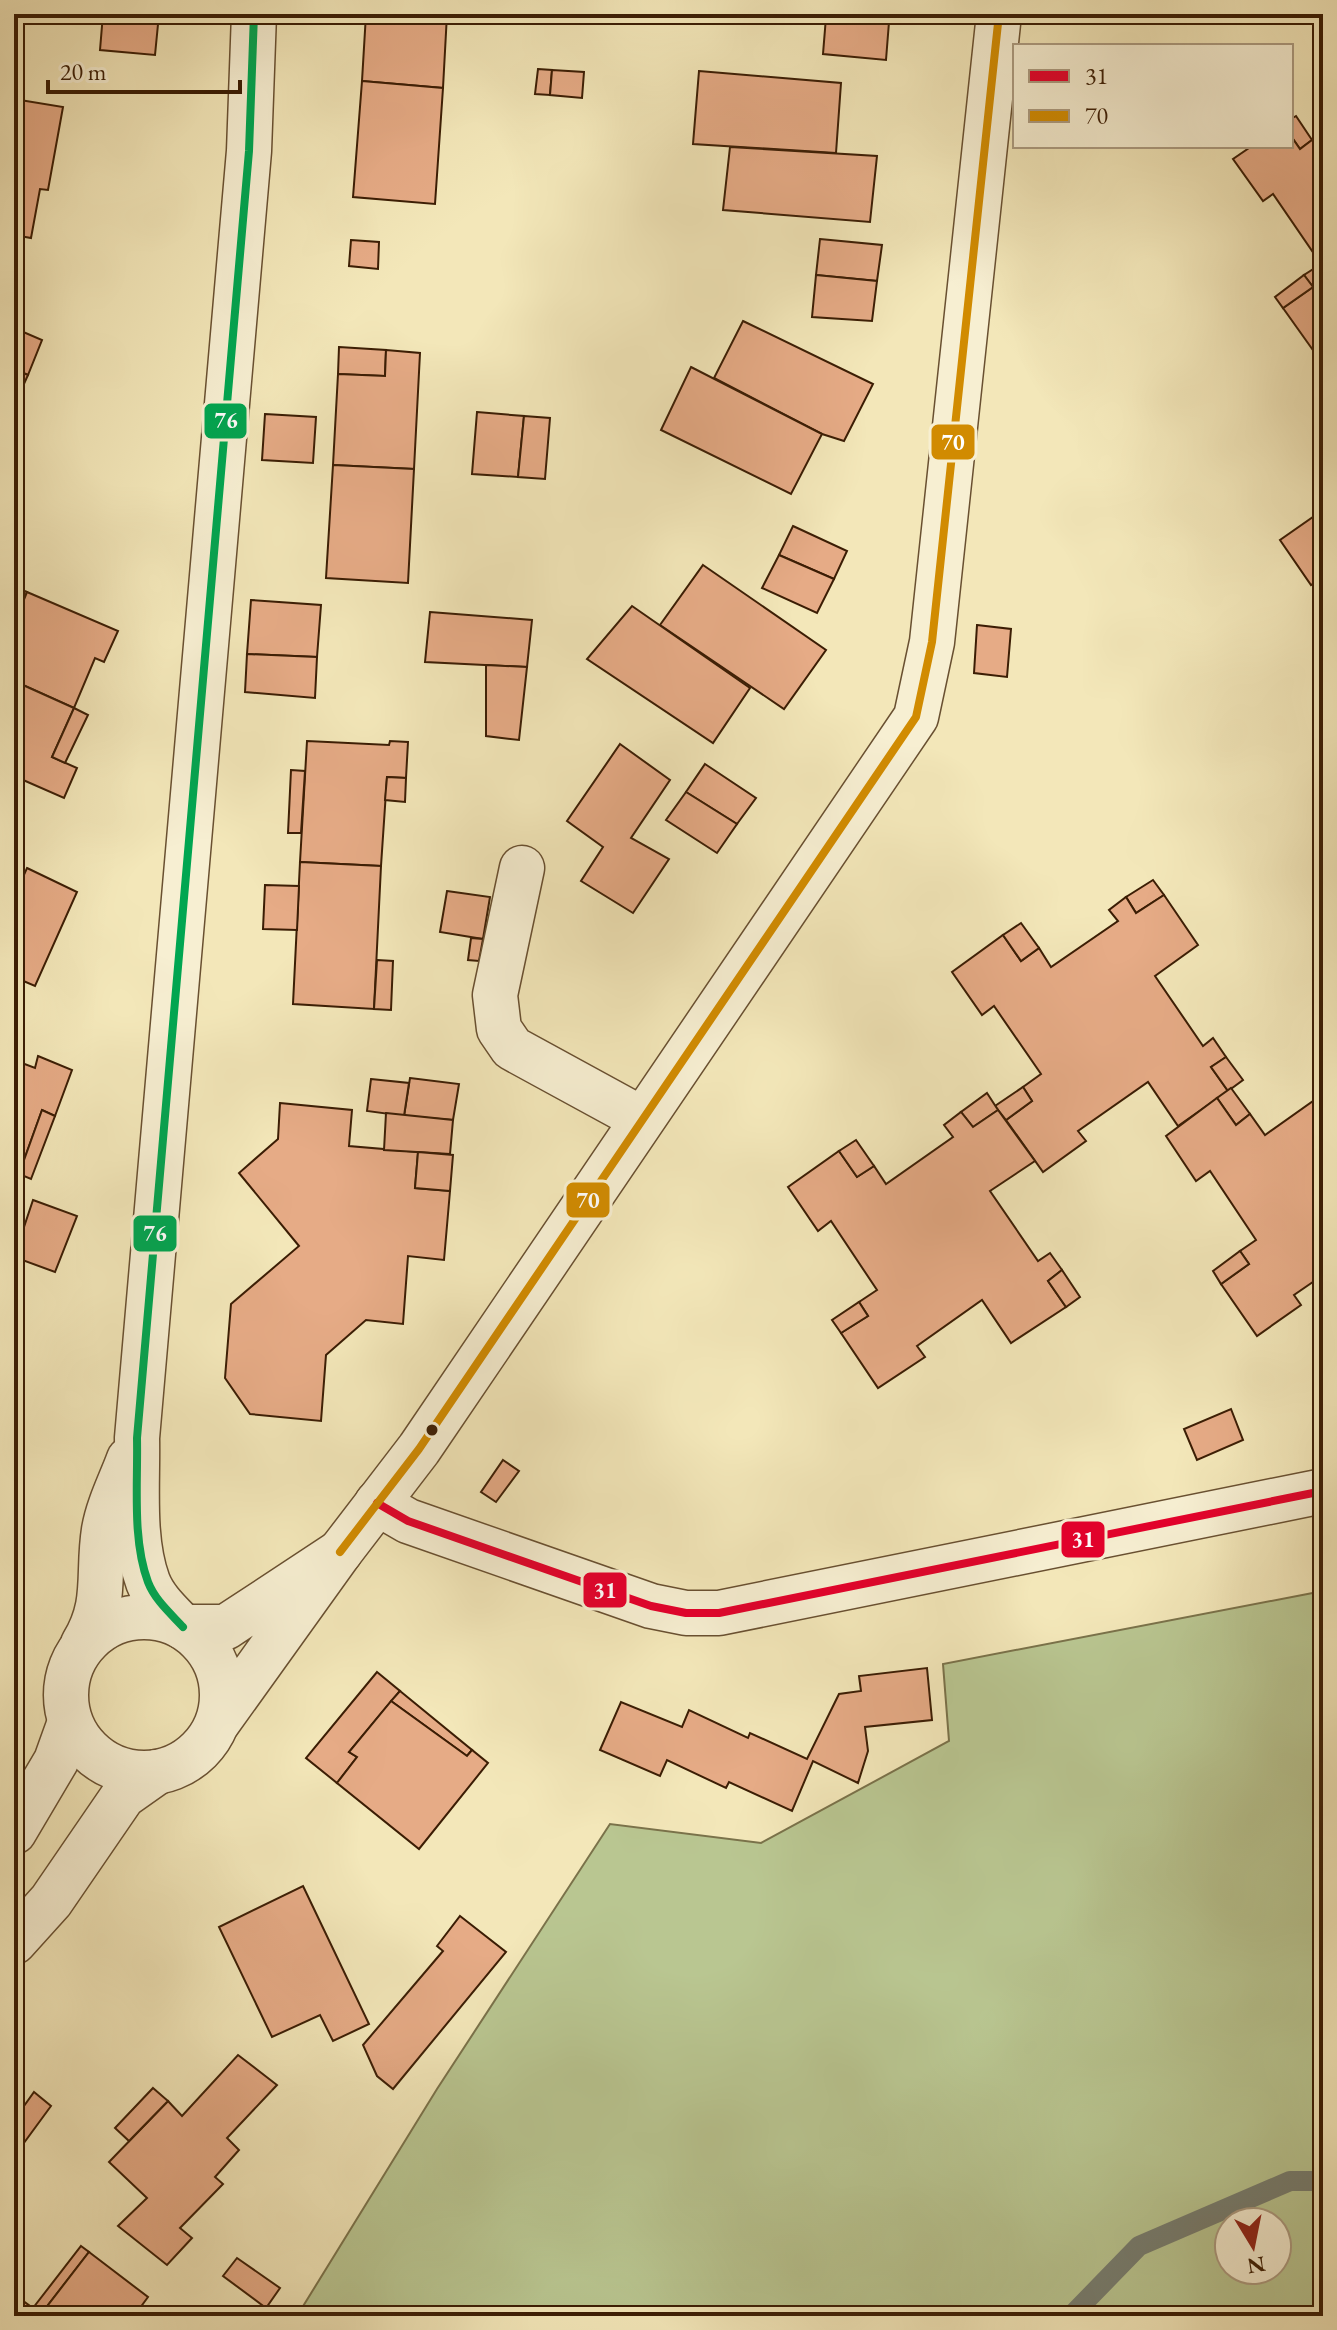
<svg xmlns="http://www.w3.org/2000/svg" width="1337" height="2330" font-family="'EB Garamond',serif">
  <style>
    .green { fill: #b9c691; stroke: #7a724a; stroke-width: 2; fill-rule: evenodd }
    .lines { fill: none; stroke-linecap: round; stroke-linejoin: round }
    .stream { stroke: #777e71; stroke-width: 20 }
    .building { fill: #e6ab86; stroke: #3b1d04; stroke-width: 2 }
    .minor-casing { stroke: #695031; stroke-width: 47 }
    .minor { stroke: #f7efd2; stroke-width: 44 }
    .bus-1-casing { stroke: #f7efd2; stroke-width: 14 }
    .bus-2-casing { stroke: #f7efd2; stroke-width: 14 }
    .bus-3-casing { stroke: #f7efd2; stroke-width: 14 }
    .bus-1 { stroke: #e4002b; stroke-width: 8 }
    .bus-2 { stroke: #d18b01; stroke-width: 8 }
    .bus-3 { stroke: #00a651; stroke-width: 8 }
    .bus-dot { fill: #3b1d04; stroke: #f7efd2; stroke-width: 3 }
    .line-badge { stroke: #f7efd2; stroke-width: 3 }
    .badge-label { font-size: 22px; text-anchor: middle; font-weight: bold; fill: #fff }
  </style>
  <rect width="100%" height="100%" fill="#f3e7b9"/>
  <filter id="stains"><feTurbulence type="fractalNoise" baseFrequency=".0025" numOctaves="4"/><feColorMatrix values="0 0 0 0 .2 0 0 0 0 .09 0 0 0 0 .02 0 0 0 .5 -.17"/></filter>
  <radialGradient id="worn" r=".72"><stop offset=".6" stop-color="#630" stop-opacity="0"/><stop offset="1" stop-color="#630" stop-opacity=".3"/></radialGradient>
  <path class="green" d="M 1323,1591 L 1323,2316 L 297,2316 L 437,2089 L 610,1824 L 761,1843 L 949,1741 L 943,1664 ZM 1229,2222 L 1277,2222 L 1277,2270 L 1229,2270 Z"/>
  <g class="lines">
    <polyline class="stream" points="1071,2316 1139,2246 1290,2181 1323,2181"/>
  </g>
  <g class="building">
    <polygon points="103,14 159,14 155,55 100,50"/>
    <polygon points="366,14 447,14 443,88 362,81"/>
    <polygon points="826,14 890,14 889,22 826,17"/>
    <polygon points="826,17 889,22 886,60 823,54"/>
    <polygon points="538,69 552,70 550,95 535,94"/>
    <polygon points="552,70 584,72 582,98 550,95"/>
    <polygon points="699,71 841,83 836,153 693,144"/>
    <polygon points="362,81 443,88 435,204 353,197"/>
    <polygon points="14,99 63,107 48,190 40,189 31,238 14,235"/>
    <polygon points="1296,116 1312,140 1300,149 1291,136 1291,119"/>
    <polygon points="1291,136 1300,149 1312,140 1323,156 1320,360 1283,308 1313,287 1304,275 1321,264 1273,194 1263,201 1233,159 1252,146 1291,146"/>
    <polygon points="730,147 877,156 870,222 723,210"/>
    <polygon points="820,239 882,245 877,281 816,275"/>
    <polygon points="351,240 379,242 378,269 349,266"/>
    <polygon points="816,275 877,281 872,321 812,317"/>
    <polygon points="1304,275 1313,287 1283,308 1275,297"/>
    <polygon points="743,321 873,384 844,441 822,434 714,378"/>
    <polygon points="14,328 42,340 28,375 14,369"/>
    <polygon points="339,347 386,350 385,376 338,374"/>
    <polygon points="386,350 420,353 414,469 333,465 338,374 385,376"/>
    <polygon points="691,367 822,434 791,494 661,430"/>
    <polygon points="14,369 28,375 14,406"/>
    <polygon points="477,412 524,416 518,477 472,474"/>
    <polygon points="265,414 316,417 313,463 262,460"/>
    <polygon points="524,416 550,418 545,479 518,477"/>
    <polygon points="14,438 23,442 14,462"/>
    <polygon points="333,465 414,469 408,583 326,578"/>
    <polygon points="1323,510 1323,577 1311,585 1280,540"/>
    <polygon points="793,526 847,551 834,579 779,555"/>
    <polygon points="779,555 834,579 817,613 762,588"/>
    <polygon points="703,565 826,650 784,709 660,625"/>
    <polygon points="14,586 27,592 14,624"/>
    <polygon points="27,592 118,631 104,662 95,658 74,708 14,681 14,624"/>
    <polygon points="251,600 321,605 317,657 247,654"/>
    <polygon points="632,606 750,688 713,743 587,659"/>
    <polygon points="430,612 532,620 527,667 425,662"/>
    <polygon points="977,625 1011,629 1007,677 974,673"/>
    <polygon points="247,654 317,657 315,698 245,692"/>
    <polygon points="486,665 527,667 519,740 486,736"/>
    <polygon points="14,681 74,708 52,757 77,768 64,798 14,776"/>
    <polygon points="74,708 88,715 65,763 52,757"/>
    <polygon points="307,741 389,745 390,741 408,742 406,778 387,777 381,866 300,862"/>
    <polygon points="620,744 670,780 631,838 669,859 633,913 581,881 603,847 567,821"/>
    <polygon points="705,764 756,798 737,824 686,792"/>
    <polygon points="291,770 305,771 301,833 288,833"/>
    <polygon points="387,777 406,778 405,802 385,800"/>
    <polygon points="686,792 737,824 717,853 666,820"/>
    <polygon points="300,862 381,866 374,1009 293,1004"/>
    <polygon points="27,868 77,892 35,986 14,977 14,897"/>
    <polygon points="1153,880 1164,895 1136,913 1126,897"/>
    <polygon points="265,885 299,886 297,930 263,929"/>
    <polygon points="447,891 490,897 483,939 440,932"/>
    <polygon points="1164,895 1198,945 1155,976 1203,1046 1213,1038 1226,1057 1211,1067 1228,1091 1178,1126 1148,1082 1078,1131 1086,1141 1043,1172 1006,1120 1032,1101 1023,1087 1041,1074 994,1006 982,1015 952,972 1003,935 1021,961 1039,948 1051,967 1118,921 1109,910 1126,897 1136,913"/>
    <polygon points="1021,923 1039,948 1021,961 1003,935"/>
    <polygon points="471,938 483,939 479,961 468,960"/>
    <polygon points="377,960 393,961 391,1010 374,1009"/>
    <polygon points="38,1056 72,1070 55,1116 42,1110 19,1174 14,1173 14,1060 35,1068"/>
    <polygon points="1226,1057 1243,1080 1228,1091 1211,1067"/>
    <polygon points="410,1078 459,1084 453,1120 404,1116"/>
    <polygon points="371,1079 409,1083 404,1116 367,1111"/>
    <polygon points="1023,1087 1032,1101 1006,1120 995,1106"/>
    <polygon points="1231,1088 1250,1114 1236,1125 1217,1098"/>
    <polygon points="987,1093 998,1110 973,1127 961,1112"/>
    <polygon points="1323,1094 1323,1275 1294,1295 1301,1305 1257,1336 1221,1284 1249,1264 1240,1251 1256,1240 1210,1171 1196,1181 1166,1136 1217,1098 1236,1125 1250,1114 1265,1135"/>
    <polygon points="280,1103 352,1110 349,1146 418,1152 415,1188 450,1191 444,1260 408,1256 403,1324 366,1320 326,1355 321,1421 250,1414 225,1378 231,1304 299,1246 239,1173 278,1139"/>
    <polygon points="42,1110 55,1116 31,1179 19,1174"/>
    <polygon points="998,1110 1035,1161 990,1191 1038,1261 1050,1253 1062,1270 1048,1281 1066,1307 1011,1343 982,1300 917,1346 925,1357 878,1388 841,1333 868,1316 859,1302 877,1290 831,1221 818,1231 788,1187 839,1151 857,1177 874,1166 886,1184 953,1137 944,1125 961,1112 973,1127"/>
    <polygon points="386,1113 453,1120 450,1154 384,1150"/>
    <polygon points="856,1140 874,1166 857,1177 839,1151"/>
    <polygon points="418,1152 453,1155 450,1191 415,1188"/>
    <polygon points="33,1200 77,1216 55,1272 14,1257"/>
    <polygon points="1240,1251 1249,1264 1221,1284 1213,1271"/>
    <polygon points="1062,1270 1080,1297 1066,1307 1048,1281"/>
    <polygon points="859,1302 868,1316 841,1333 832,1320"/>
    <polygon points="1231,1409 1243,1440 1197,1460 1184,1429"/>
    <polygon points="503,1460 519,1471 496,1502 481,1492"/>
    <polygon points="927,1668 932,1720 865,1727 868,1751 858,1783 813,1761 792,1811 729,1782 726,1788 667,1760 660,1776 600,1750 621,1702 682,1727 689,1710 748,1738 750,1733 807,1759 839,1694 861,1691 859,1676"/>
    <polygon points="377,1672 400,1691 349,1752 357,1757 337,1783 306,1758"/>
    <polygon points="400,1691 472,1750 467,1756 391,1701"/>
    <polygon points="391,1701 467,1756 472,1750 488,1763 419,1849 337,1783 357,1757 349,1752"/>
    <polygon points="303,1886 369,2024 333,2041 320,2015 272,2037 219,1927"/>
    <polygon points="460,1916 506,1952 393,2089 377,2076 363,2045 443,1951 437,1946"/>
    <polygon points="238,2055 277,2085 227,2138 239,2150 215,2177 223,2184 180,2228 192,2238 167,2265 118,2226 147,2198 109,2162 168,2101 182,2116"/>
    <polygon points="153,2088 168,2101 129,2141 115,2128"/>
    <polygon points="34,2092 51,2106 18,2151 14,2147 14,2120"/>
    <polygon points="81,2246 89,2252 41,2314 33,2308"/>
    <polygon points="89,2252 148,2297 134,2316 14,2316 15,2295 41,2314"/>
    <polygon points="237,2258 280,2288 266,2308 223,2276"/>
  </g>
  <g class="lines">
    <g class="minor-casing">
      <g id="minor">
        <polyline points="522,868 495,995 499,1029 512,1048 642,1119"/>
        <polyline points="377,1503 408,1521 651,1606 686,1613 719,1613 1323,1491"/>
        <polyline points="340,1552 419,1449 916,717 932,642 999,14"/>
        <circle cx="144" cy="1695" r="78"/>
        <path d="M 183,1627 C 170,1613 155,1600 148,1582 C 132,1539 138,1484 137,1438 L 249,151 L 254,14"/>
        <polyline points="183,1627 226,1627 340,1552 218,1722"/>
        <path d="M 83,1644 C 108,1603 97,1574 104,1530 C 108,1506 121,1481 129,1459"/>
        <polyline points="14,1832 56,1761 70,1722"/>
        <polyline points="14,1942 51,1901 123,1796 157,1772"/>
      </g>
    </g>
    <use href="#minor" class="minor"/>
    <g class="bus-1-casing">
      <polyline id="bus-1" points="377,1503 408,1521 651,1606 686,1613 719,1613 1323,1491"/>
    </g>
    <g class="bus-2-casing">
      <polyline id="bus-2" points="340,1552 419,1449 916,717 932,642 999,14"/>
    </g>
    <g class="bus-3-casing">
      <path id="bus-3" d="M 183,1627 C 170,1613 155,1600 148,1582 C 132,1539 138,1484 137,1438 L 249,151 L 254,14"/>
    </g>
    <use href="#bus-1" class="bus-1"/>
    <use href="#bus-2" class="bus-2"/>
    <use href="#bus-3" class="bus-3"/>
  </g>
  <circle class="bus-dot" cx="432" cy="1430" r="7"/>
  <g class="line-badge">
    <rect x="203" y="402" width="45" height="38" rx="8" fill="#00a651"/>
    <rect x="930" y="423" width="46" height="38" rx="8" fill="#d18b01"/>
    <rect x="565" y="1181" width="46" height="38" rx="8" fill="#d18b01"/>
    <rect x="132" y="1214" width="46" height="39" rx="8" fill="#00a651"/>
    <rect x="1060" y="1520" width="46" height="39" rx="8" fill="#e4002b"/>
    <rect x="582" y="1571" width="46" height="38" rx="8" fill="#e4002b"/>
  </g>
  <g class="badge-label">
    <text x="226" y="428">76</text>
    <text x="953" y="450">70</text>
    <text x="588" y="1208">70</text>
    <text x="155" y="1241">76</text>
    <text x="1083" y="1547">31</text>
    <text x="605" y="1598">31</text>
  </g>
  <rect width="1337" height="2330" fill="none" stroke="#f3e7b9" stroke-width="48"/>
  <rect x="16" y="16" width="1305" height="2298" fill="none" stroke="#3b1d04" stroke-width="4"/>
  <rect x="24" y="24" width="1289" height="2282" fill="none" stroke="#3b1d04" stroke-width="2"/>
  <rect x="1013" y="44" width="280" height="104" fill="#f7efd2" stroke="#ac9b80" stroke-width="2"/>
  <rect x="1029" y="70" width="40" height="12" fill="#e4002b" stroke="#ac9b80" stroke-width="2"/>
  <text x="1085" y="84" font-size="24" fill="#3b1d04">31</text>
  <rect x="1029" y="110" width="40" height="12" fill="#d18b01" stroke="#ac9b80" stroke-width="2"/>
  <text x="1085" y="124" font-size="24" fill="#3b1d04">70</text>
  <g transform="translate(1253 2246) rotate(170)"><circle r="38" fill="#f7efd2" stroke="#ac9b80" stroke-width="2"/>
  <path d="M0-6L14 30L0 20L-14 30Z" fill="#8f2418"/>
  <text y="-12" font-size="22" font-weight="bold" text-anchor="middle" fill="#3b1d04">N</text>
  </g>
  <path d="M48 80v12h192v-12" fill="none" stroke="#3b1d04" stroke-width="4"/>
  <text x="60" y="80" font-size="24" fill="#3b1d04" stroke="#f7efd2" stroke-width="6" paint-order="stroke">20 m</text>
  <rect width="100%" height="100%" filter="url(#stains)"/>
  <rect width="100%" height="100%" fill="url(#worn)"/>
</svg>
